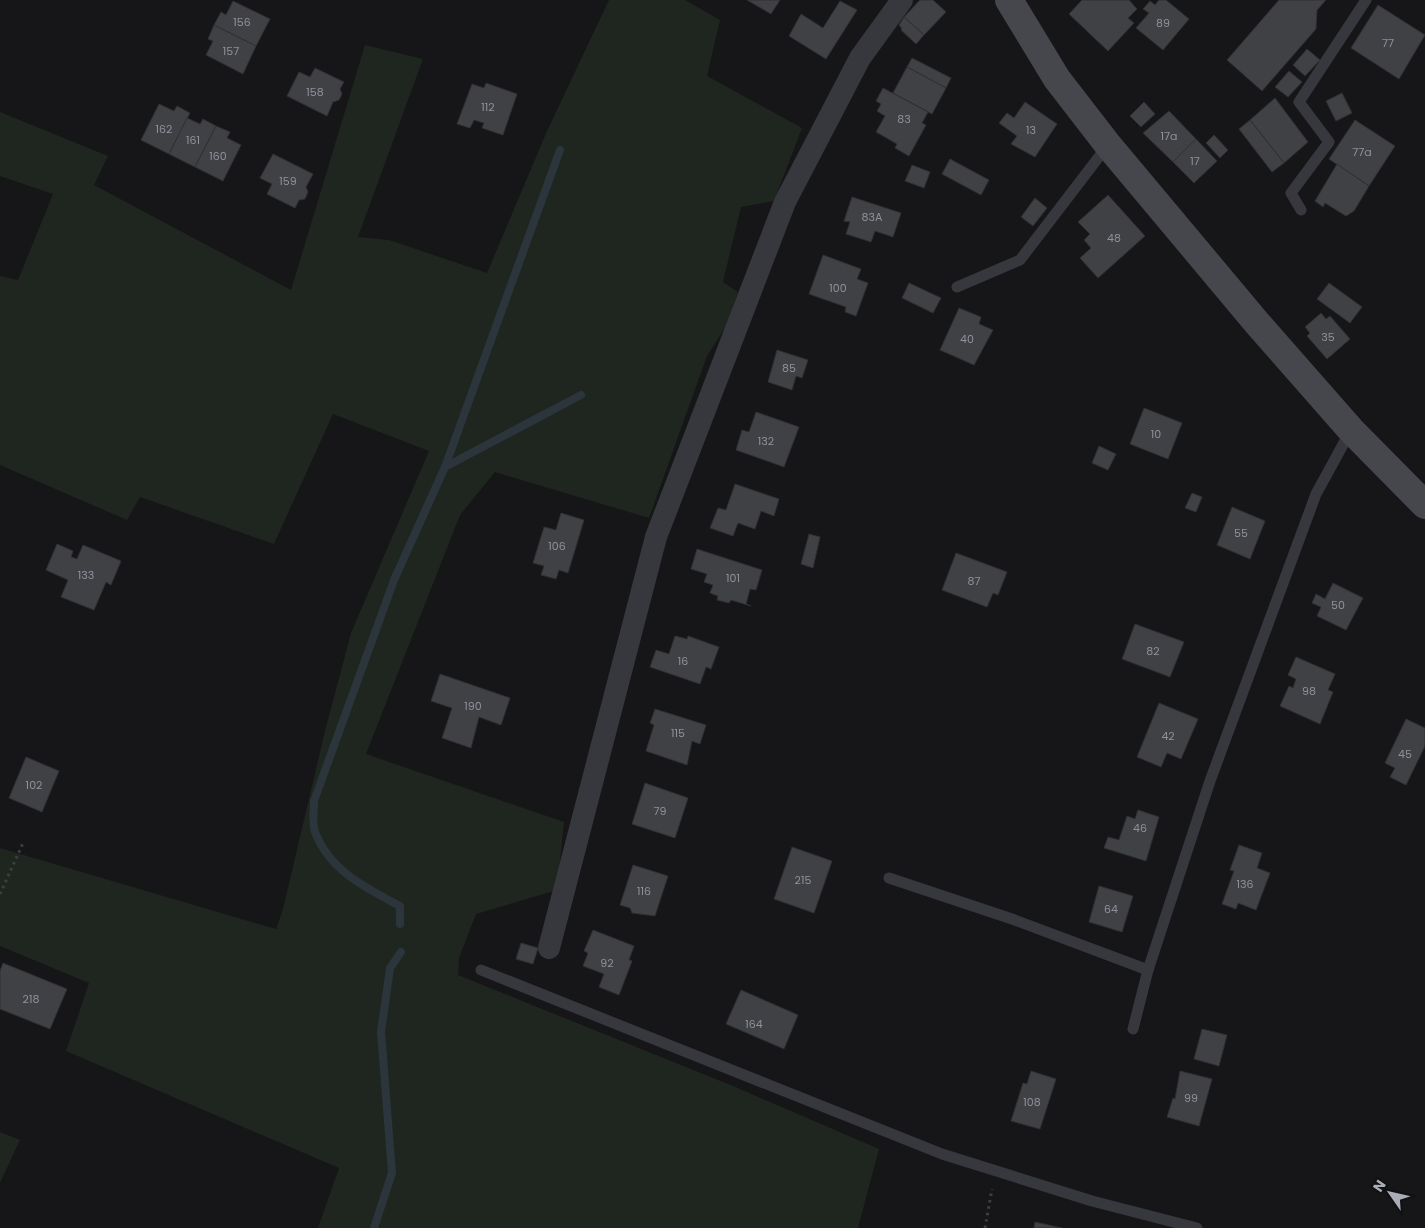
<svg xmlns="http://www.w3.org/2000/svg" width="1425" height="1228" font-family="Poppins,sans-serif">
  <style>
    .green { fill: #1e261f }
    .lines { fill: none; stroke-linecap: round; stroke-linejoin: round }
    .stream { stroke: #2c353c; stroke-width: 8 }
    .building { fill: #404145; stroke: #303034 }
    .path { stroke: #3d3f44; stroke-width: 3; stroke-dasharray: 2.5 4; stroke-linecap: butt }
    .service { stroke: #37383d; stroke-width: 11 }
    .minor { stroke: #37383d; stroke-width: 22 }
    .secondary { stroke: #45474d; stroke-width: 28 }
    .labels { text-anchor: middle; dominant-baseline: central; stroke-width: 4.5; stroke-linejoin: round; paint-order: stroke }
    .number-label { font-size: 11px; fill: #8e929b }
  </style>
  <rect width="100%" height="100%" fill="#161618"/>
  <g class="green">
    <polygon points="609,0 685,0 720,20 707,76 802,128 774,201 741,207 723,282 738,292 728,323 707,356 649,518 495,472 460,515 366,754 564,822 557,890 476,914 459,958 458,975 733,1086 879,1149 858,1228 318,1228 339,1168 66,1051 89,983 0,946 0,848 276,929 283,909 325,731 351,633 429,451 333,414 274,544 140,497 127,520 0,465 0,276 18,280 53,194 0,176 0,112 108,156 94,185 291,290 365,45 423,59 358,237 389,240 487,273 547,131"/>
    <polygon points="0,1132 20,1140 0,1183"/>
  </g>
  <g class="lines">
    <g class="stream">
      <polyline points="445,467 581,395"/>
      <path d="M 400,924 L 400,906 C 366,888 330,871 315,832 C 312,823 314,810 314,801 L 394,580 L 445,467 L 560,150"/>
      <polyline points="374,1228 392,1173 381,1032 390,968 401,952"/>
    </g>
  </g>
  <g class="building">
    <polygon points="747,0 780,0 771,14"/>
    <polygon points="920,0 933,0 946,12 924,35 904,17"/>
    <polygon points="1082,0 1129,0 1137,9 1128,18 1134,23 1108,51 1069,14"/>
    <polygon points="1159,0 1166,0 1189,19 1163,50 1136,28 1149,13 1143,9 1150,1 1155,5"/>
    <polygon points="1279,0 1326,0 1317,10 1316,29 1262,91 1227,60"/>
    <polygon points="233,1 270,19 256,46 214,25 221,12 226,15"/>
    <polygon points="840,1 857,10 826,59 789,36 801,14 823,28"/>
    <polygon points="1378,5 1425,35 1399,79 1351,48"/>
    <polygon points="904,17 924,35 916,44 901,30 902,29 899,25"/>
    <polygon points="214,25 256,46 243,74 206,55 213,41 208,39"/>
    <polygon points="1307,49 1320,60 1305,76 1293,65"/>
    <polygon points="912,58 951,78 946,88 907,67"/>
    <polygon points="907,67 946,88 932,114 893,93"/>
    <polygon points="315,68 344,82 340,89 342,94 339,100 333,102 327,116 287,96 299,72 310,77"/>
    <polygon points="1289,71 1302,82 1288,97 1275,87"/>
    <polygon points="486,83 517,94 503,135 482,128 484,123 474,120 470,128 457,124 472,84 484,88"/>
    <polygon points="883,88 928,112 922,123 926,125 909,156 895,148 897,144 876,132 885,116 877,111 881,104 876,101"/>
    <polygon points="1342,93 1352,113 1336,121 1326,101"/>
    <polygon points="1275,98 1308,142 1284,163 1250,120"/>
    <polygon points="1025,102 1057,124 1035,157 1011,144 1017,136 999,123 1007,113 1014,118"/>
    <polygon points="1144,102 1155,114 1141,127 1130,116"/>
    <polygon points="159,104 174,111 177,106 190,113 169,154 141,140"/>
    <polygon points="1169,111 1196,139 1173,162 1143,133"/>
    <polygon points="187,118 200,124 203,119 216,126 195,167 169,154"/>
    <polygon points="1250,120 1284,163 1272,172 1239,129"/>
    <polygon points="1355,120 1395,146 1369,186 1329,159"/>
    <polygon points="216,126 230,132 227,138 241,145 223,181 195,167"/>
    <polygon points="1214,135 1228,150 1220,158 1206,143"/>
    <polygon points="1196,139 1217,161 1194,183 1173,162"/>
    <polygon points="273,154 313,174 306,187 308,192 305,199 299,200 295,208 267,194 272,184 260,178"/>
    <polygon points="950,159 989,180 981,195 942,174"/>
    <polygon points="1337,164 1369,186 1354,211 1346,216 1325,203 1323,207 1315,201"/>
    <polygon points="912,165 930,172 924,188 905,181"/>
    <polygon points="1108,195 1145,236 1098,278 1080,258 1091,248 1084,240 1090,234 1078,222"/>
    <polygon points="852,197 901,213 893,237 875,231 871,242 846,234 850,222 844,221"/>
    <polygon points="1035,198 1047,208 1033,226 1021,217"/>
    <polygon points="823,255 861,269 857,279 868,283 856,316 845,312 846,307 809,294"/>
    <polygon points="909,283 941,298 933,313 902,298"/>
    <polygon points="1329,283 1362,307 1350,323 1317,299"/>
    <polygon points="959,308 981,317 979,324 993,330 974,365 940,350"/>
    <polygon points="1321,313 1326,319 1330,316 1350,339 1327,359 1307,336 1310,333 1305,327"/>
    <polygon points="777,350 808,360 802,378 796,376 792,390 768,382"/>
    <polygon points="1144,408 1182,423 1168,459 1130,444"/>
    <polygon points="756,412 799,427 784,467 736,450 742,430 749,432"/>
    <polygon points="1099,446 1116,454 1108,470 1092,463"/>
    <polygon points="735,484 779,499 774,516 761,511 755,529 738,523 733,536 710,528 718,508 726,510"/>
    <polygon points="1192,493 1202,497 1196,512 1185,508"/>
    <polygon points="1232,507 1265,521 1250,559 1217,545"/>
    <polygon points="561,513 584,520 568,573 559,570 556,579 541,575 544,566 533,563 544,527 556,530"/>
    <polygon points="809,534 820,537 813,568 801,564"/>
    <polygon points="57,544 73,551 71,557 77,559 83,545 121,561 111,585 106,582 94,610 61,597 68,580 46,570"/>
    <polygon points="697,549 762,570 756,590 750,589 746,604 751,606 731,600 729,603 717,600 718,596 710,593 713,585 704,582 707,574 691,569"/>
    <polygon points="956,553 1007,572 998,595 993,593 987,607 942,590"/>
    <polygon points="1333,583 1363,598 1346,630 1317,616 1321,607 1312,603 1316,594 1325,599"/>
    <polygon points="1135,624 1184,642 1170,677 1122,659"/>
    <polygon points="675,636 687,639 688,636 719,647 711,669 706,667 700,684 650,667 656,650 669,654"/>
    <polygon points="1296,657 1335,674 1328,690 1333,692 1320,724 1280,706 1289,686 1293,688 1296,679 1288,675"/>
    <polygon points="440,674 510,698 501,725 479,717 471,748 442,738 452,708 431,701"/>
    <polygon points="1159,703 1198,719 1181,759 1167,753 1161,767 1137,757"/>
    <polygon points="655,709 706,725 700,744 692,741 687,765 646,751 654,725 650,723"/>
    <polygon points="1406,719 1425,728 1425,746 1406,785 1390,777 1395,768 1385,763"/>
    <polygon points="26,757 59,771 42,812 9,798"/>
    <polygon points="645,783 688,798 675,838 632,824"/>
    <polygon points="1138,810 1159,817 1146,861 1104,848 1108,837 1119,840 1127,816 1135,819"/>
    <polygon points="1239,845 1262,853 1257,868 1270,873 1256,910 1238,903 1236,909 1222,904 1234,871 1230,870"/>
    <polygon points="792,847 832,861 814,913 774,899"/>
    <polygon points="633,865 668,876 655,916 632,913 630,908 620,905"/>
    <polygon points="1099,886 1133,896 1122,932 1089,922"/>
    <polygon points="593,930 634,946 629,960 632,961 619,995 599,987 604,974 583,966 588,953 584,951"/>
    <polygon points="521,943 538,948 533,964 516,959"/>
    <polygon points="3,963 67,989 50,1029 0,1009 0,971"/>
    <polygon points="741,990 798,1015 784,1049 726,1024"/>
    <polygon points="1202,1029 1227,1035 1219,1066 1194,1059"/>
    <polygon points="1031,1071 1056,1079 1040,1129 1011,1121 1023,1083 1027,1084"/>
    <polygon points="1180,1071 1212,1079 1199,1126 1167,1117 1173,1098 1175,1099"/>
    <polygon points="1035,1222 1062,1228 1034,1228"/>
  </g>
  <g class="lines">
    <g class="path">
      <polyline points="0,894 23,843"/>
      <polyline points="985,1228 992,1189"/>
    </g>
    <g class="service">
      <polyline points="1301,210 1291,193 1329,142 1299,102 1366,0"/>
      <polyline points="957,287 1020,260 1108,145"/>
      <polyline points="889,878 1012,919 1148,970"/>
      <polyline points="481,970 942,1154 1092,1201 1197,1228"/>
      <polyline points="1133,1029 1148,970 1210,781 1316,494 1351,430"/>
    </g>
    <polyline class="minor" points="549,948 656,537 785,202 860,58 902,0"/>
    <polyline class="secondary" points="1009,0 1057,79 1108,145 1257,323 1351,430 1425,505"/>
  </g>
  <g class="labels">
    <g class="number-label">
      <text x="242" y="22">156</text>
      <text x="1163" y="23">89</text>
      <text x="1388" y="43">77</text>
      <text x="231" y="51">157</text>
      <text x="315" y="92">158</text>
      <text x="488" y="107">112</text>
      <text x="904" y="119">83</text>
      <text x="164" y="129">162</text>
      <text x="1031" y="130">13</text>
      <text x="1169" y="136">17a</text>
      <text x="193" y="140">161</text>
      <text x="1362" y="152">77a</text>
      <text x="218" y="156">160</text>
      <text x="1195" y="161">17</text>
      <text x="288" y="181">159</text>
      <text x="872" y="217">83A</text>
      <text x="1114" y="238">48</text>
      <text x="838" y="288">100</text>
      <text x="1328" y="337">35</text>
      <text x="967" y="339">40</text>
      <text x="789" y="368">85</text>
      <text x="1156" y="434">10</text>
      <text x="766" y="441">132</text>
      <text x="1241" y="533">55</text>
      <text x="557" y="546">106</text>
      <text x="86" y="575">133</text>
      <text x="733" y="578">101</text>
      <text x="974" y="581">87</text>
      <text x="1338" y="605">50</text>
      <text x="1153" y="651">82</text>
      <text x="683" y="661">16</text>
      <text x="1309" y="691">98</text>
      <text x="473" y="706">190</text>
      <text x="678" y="733">115</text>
      <text x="1168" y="736">42</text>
      <text x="1405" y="754">45</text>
      <text x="34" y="785">102</text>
      <text x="660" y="811">79</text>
      <text x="1140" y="828">46</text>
      <text x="803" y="880">215</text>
      <text x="1245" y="884">136</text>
      <text x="644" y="891">116</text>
      <text x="1111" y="909">64</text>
      <text x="607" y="963">92</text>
      <text x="31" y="999">218</text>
      <text x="754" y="1024">164</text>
      <text x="1191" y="1098">99</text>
      <text x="1032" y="1102">108</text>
    </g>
  </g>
  <g transform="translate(1390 1193) rotate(304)" stroke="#111113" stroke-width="4" paint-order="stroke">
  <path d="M0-4L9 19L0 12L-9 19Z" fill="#a8adb8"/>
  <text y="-8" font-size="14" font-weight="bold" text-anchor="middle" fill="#a8adb8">N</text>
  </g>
</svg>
